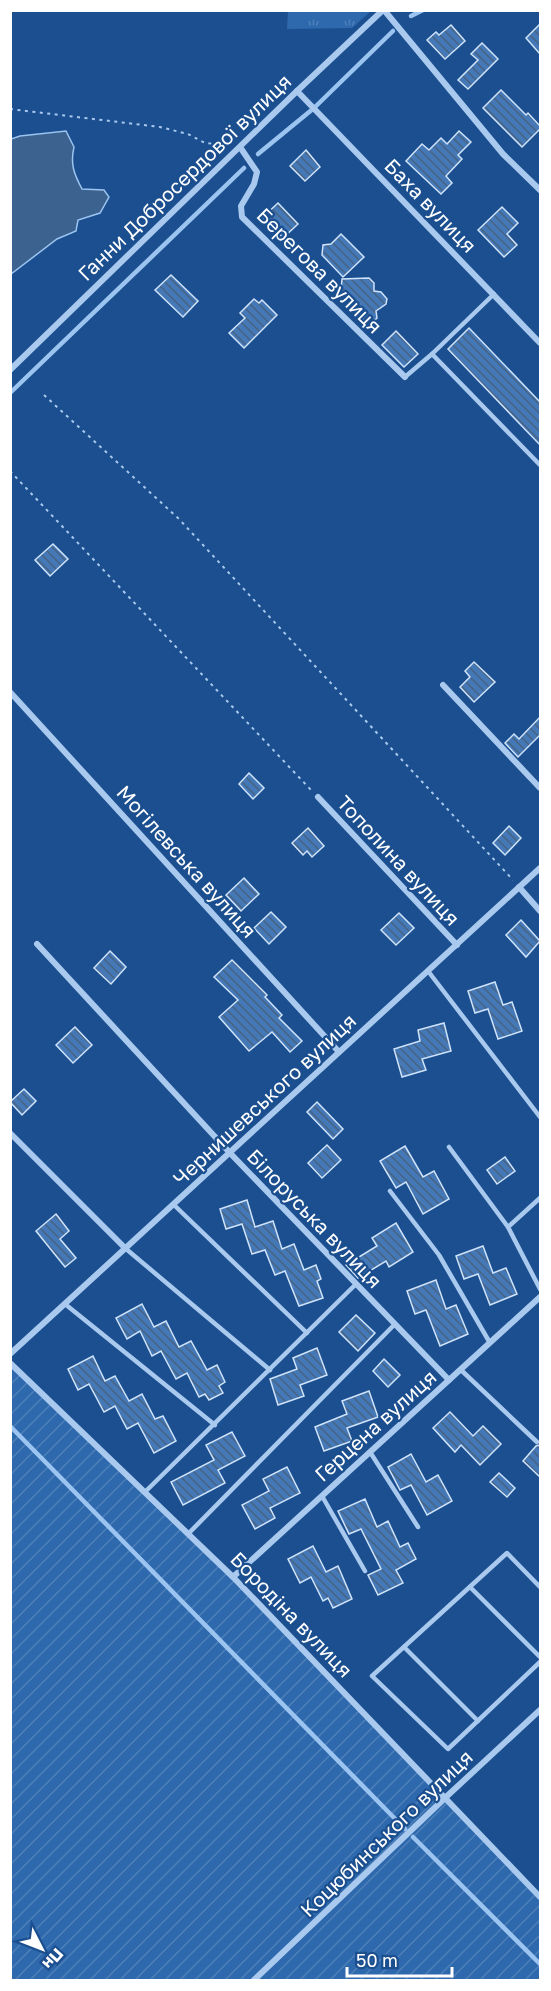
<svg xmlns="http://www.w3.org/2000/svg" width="551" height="1991" font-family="'Golos Text',sans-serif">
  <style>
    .park { fill: url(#park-tufts) }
    .garden { fill: url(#garden-furrows) }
    .water { fill: #3c6290; stroke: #9cc4f0; stroke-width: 1.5 }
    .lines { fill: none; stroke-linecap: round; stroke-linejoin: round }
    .stream { stroke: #9cc4f0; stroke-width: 4.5 }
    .building { fill: url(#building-back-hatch); stroke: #cfe3fa; stroke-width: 1.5 }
    .path { stroke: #a9c9ee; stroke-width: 2; stroke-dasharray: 3 4.5; stroke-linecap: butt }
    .lane { stroke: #a9c9ee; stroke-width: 4.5 }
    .street { stroke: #a9c9ee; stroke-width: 6 }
    .labels { text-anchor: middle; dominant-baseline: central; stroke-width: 4.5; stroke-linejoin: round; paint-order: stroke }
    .street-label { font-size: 20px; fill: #fff; stroke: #1b4f8f }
  </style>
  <defs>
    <pattern id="park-tufts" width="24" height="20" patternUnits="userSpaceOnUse" patternTransform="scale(1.5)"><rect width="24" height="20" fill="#2e69ad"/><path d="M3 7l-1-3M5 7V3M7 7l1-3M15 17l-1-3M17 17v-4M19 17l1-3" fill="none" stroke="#4d80b9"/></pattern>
    <pattern id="garden-furrows" width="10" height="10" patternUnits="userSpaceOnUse" patternTransform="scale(1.5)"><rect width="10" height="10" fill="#2e69ad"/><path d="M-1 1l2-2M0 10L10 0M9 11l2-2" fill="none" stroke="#4d80b9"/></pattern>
    <pattern id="building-back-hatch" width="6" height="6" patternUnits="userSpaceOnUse" patternTransform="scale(1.5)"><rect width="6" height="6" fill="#4478b7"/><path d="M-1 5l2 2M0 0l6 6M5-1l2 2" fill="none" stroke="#486282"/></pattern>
  </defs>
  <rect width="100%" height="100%" fill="#1b4f8f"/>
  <polygon class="park" points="288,11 288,10 371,11 352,28 287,29"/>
  <polygon class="garden" points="10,1364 233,1577 540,1897 540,1980 11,1980"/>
  <path class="water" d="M 66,131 L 74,147 C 70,164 74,174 82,189 L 104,190 L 109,197 L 100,213 L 78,220 L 76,231 L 57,239 L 11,274 L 11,139 L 20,136 Z"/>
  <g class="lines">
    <g class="stream">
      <polyline points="411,16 423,10"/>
      <polyline points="258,154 314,108 393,31"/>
      <polyline points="10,393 244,168"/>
      <polyline points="10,1426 405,1829"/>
      <polyline points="413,1837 540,1964"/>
    </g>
  </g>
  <g class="building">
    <polygon points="540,24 540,54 526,38"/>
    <polygon points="451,25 465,41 445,59 427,40 436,32 439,35"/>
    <polygon points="482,43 498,59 468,89 458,80 478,60 471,54"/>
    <polygon points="501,90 526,115 528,113 540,126 540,129 522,147 483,108"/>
    <polygon points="459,131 471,142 458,155 462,159 446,176 452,183 441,194 406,161 422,144 429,150 441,138 447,144"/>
    <polygon points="306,150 320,167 305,181 290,166"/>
    <polygon points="278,203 298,224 283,238 263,217"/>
    <polygon points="502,207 518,223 507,234 517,245 504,257 478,230"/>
    <polygon points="341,234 364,257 343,277 322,255 323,245 331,244"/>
    <polygon points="171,275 198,301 183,317 155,290"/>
    <polygon points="369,278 374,283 374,291 381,292 387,299 386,304 376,311 377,318 373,322 362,319 362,313 355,313 356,308 347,308 348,301 340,301 342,279"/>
    <polygon points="254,299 259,303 262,300 277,315 244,348 229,333 245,318 240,313"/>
    <polygon points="469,328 540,402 540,445 448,349"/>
    <polygon points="396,331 418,354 404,367 382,345"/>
    <polygon points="53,544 68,559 50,576 35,560"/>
    <polygon points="474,662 495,682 474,702 460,687 470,677 465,671"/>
    <polygon points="540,717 540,735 518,757 505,743 514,734 519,739"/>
    <polygon points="249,773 264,788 253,799 239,784"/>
    <polygon points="509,826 521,838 505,855 493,843"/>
    <polygon points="308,828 324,846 312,857 307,851 303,855 292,843"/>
    <polygon points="244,878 259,894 241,911 226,895"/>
    <polygon points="271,912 286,927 269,944 254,928"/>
    <polygon points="399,913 414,928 396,945 381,930"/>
    <polygon points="521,920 540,941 526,957 506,935"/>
    <polygon points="110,951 126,967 111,984 94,968"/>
    <polygon points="232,960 267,995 265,997 282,1015 279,1018 302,1041 290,1052 272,1032 249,1051 219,1017 238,1000 214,977"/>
    <polygon points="495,982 503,1005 512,1002 522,1031 498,1039 488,1009 475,1013 468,991"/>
    <polygon points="444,1023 451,1051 422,1059 426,1070 402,1077 394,1049 420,1041 418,1030"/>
    <polygon points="75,1027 92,1045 73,1063 56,1045"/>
    <polygon points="24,1089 36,1101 22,1115 10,1102"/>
    <polygon points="317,1102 343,1129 333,1139 307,1112"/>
    <polygon points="327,1145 341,1160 322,1178 308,1163"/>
    <polygon points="405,1146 423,1177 434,1171 449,1199 423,1214 406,1182 396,1188 380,1161"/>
    <polygon points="505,1157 515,1171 497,1184 487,1170"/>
    <polygon points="247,1200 255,1227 273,1221 282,1249 294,1244 304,1270 316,1265 321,1279 317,1281 323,1298 299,1306 285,1271 275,1275 265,1250 252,1254 242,1224 226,1229 220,1209"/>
    <polygon points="56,1214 69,1231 60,1239 76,1258 65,1267 36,1231"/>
    <polygon points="396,1223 413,1252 389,1267 386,1261 358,1278 346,1265 377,1246 372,1238"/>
    <polygon points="483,1246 493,1273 506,1268 517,1294 490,1305 478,1274 464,1279 456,1256"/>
    <polygon points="436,1280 446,1309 456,1305 468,1334 440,1346 426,1310 415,1314 407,1291"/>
    <polygon points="142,1304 154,1327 166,1321 179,1347 191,1341 207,1370 217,1365 225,1382 219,1386 223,1393 209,1400 205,1394 199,1397 187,1373 176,1379 161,1351 152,1356 140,1331 127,1339 116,1318"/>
    <polygon points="356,1315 375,1333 358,1351 339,1332"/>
    <polygon points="317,1348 327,1375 300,1385 304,1396 278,1405 270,1379 297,1369 293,1358"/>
    <polygon points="93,1356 105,1381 115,1376 129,1401 142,1394 155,1419 163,1416 176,1441 154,1453 138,1423 127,1429 115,1406 104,1412 89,1384 78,1390 68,1369"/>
    <polygon points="384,1359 400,1375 388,1387 373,1371"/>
    <polygon points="369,1391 378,1417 347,1428 352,1441 324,1451 315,1427 347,1414 342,1401"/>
    <polygon points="450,1412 473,1436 483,1426 501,1444 480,1465 461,1445 455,1452 433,1428"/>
    <polygon points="232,1432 245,1456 218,1470 225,1483 183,1505 171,1482 214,1460 206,1445"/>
    <polygon points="540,1445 540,1477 523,1461 536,1446"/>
    <polygon points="411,1454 426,1482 438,1475 452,1501 427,1515 411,1485 400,1490 388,1467"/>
    <polygon points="287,1467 300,1493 270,1508 275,1518 255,1529 242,1505 269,1491 263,1479"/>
    <polygon points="499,1473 515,1488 507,1497 490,1482"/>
    <polygon points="365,1499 377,1527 388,1521 400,1547 408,1543 416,1559 396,1570 403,1583 378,1595 368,1575 381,1569 361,1529 349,1534 338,1511"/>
    <polygon points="313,1546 326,1572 338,1566 352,1599 333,1608 328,1598 323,1601 311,1577 300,1583 288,1559"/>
  </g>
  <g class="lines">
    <g class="path">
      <polyline points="10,109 160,127 188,134 205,143 225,145"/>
      <polyline points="44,395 179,519 513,880"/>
      <polyline points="10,471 311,790"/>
    </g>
    <g class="lane">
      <polyline points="494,294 432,354 540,465"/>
      <polyline points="405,377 432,354"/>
      <polyline points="428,971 540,1117"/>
      <polyline points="449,1147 508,1227"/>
      <polyline points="390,1191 439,1255 490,1343"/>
      <polyline points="540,1198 508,1227 540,1289"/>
      <polyline points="173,1204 307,1333"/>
      <polyline points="125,1248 270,1370"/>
      <polyline points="65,1304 215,1425"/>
      <polyline points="461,1370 537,1442"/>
      <polyline points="370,1452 418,1527"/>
      <polyline points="145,1492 356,1284"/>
      <polyline points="322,1496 365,1571"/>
      <polyline points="189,1533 395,1324"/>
      <polyline points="470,1587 540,1657"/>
      <polyline points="540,1587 507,1553 372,1676 448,1749 540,1662"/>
      <polyline points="404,1647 478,1721"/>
    </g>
    <g class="street">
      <polyline points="384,10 503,154 540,190"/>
      <polyline points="297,91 540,343"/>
      <polyline points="240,147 257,172 254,184 241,206 242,217 405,377"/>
      <polyline points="10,370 297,91 383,10"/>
      <polyline points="443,685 540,788"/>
      <polyline points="10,692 339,1052"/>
      <polyline points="318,797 457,945"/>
      <polyline points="519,887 540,911"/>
      <polyline points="37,944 230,1153 449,1380"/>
      <polyline points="10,1133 125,1248"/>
      <polyline points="10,1354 540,868"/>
      <polyline points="10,1363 233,1577 540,1897"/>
      <polyline points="233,1577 540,1297"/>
      <polyline points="254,1980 446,1797 540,1710"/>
    </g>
  </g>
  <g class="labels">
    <g class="street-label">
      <text transform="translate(184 177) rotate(-44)">Ганни Добросердової вулиця</text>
      <text transform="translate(431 205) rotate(46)">Баха вулиця</text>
      <text transform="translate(320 270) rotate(45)">Берегова вулиця</text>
      <text transform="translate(399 860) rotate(47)">Тополина вулиця</text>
      <text transform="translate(187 861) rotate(48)">Могілевська вулиця</text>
      <text transform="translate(264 1099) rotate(-43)">Чернишевського вулиця</text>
      <text transform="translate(315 1218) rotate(46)">Білоруська вулиця</text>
      <text transform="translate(375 1425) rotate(-42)">Герцена вулиця</text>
      <text transform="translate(292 1614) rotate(46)">Бородіна вулиця</text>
      <text transform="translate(386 1833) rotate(-44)">Коцюбинського вулиця</text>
    </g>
  </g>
  <rect width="551" height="1991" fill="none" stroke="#ffffff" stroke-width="24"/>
  <g transform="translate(42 1949) rotate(132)" stroke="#1b4f8f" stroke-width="4.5" paint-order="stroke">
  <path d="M0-4.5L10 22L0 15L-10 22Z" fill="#ffffff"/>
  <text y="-9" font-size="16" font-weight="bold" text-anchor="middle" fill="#ffffff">Пн</text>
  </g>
  <path d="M347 1967v9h105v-9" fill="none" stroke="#ffffff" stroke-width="3"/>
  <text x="356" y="1967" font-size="18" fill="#ffffff" stroke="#1b4f8f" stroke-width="4.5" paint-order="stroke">50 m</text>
</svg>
